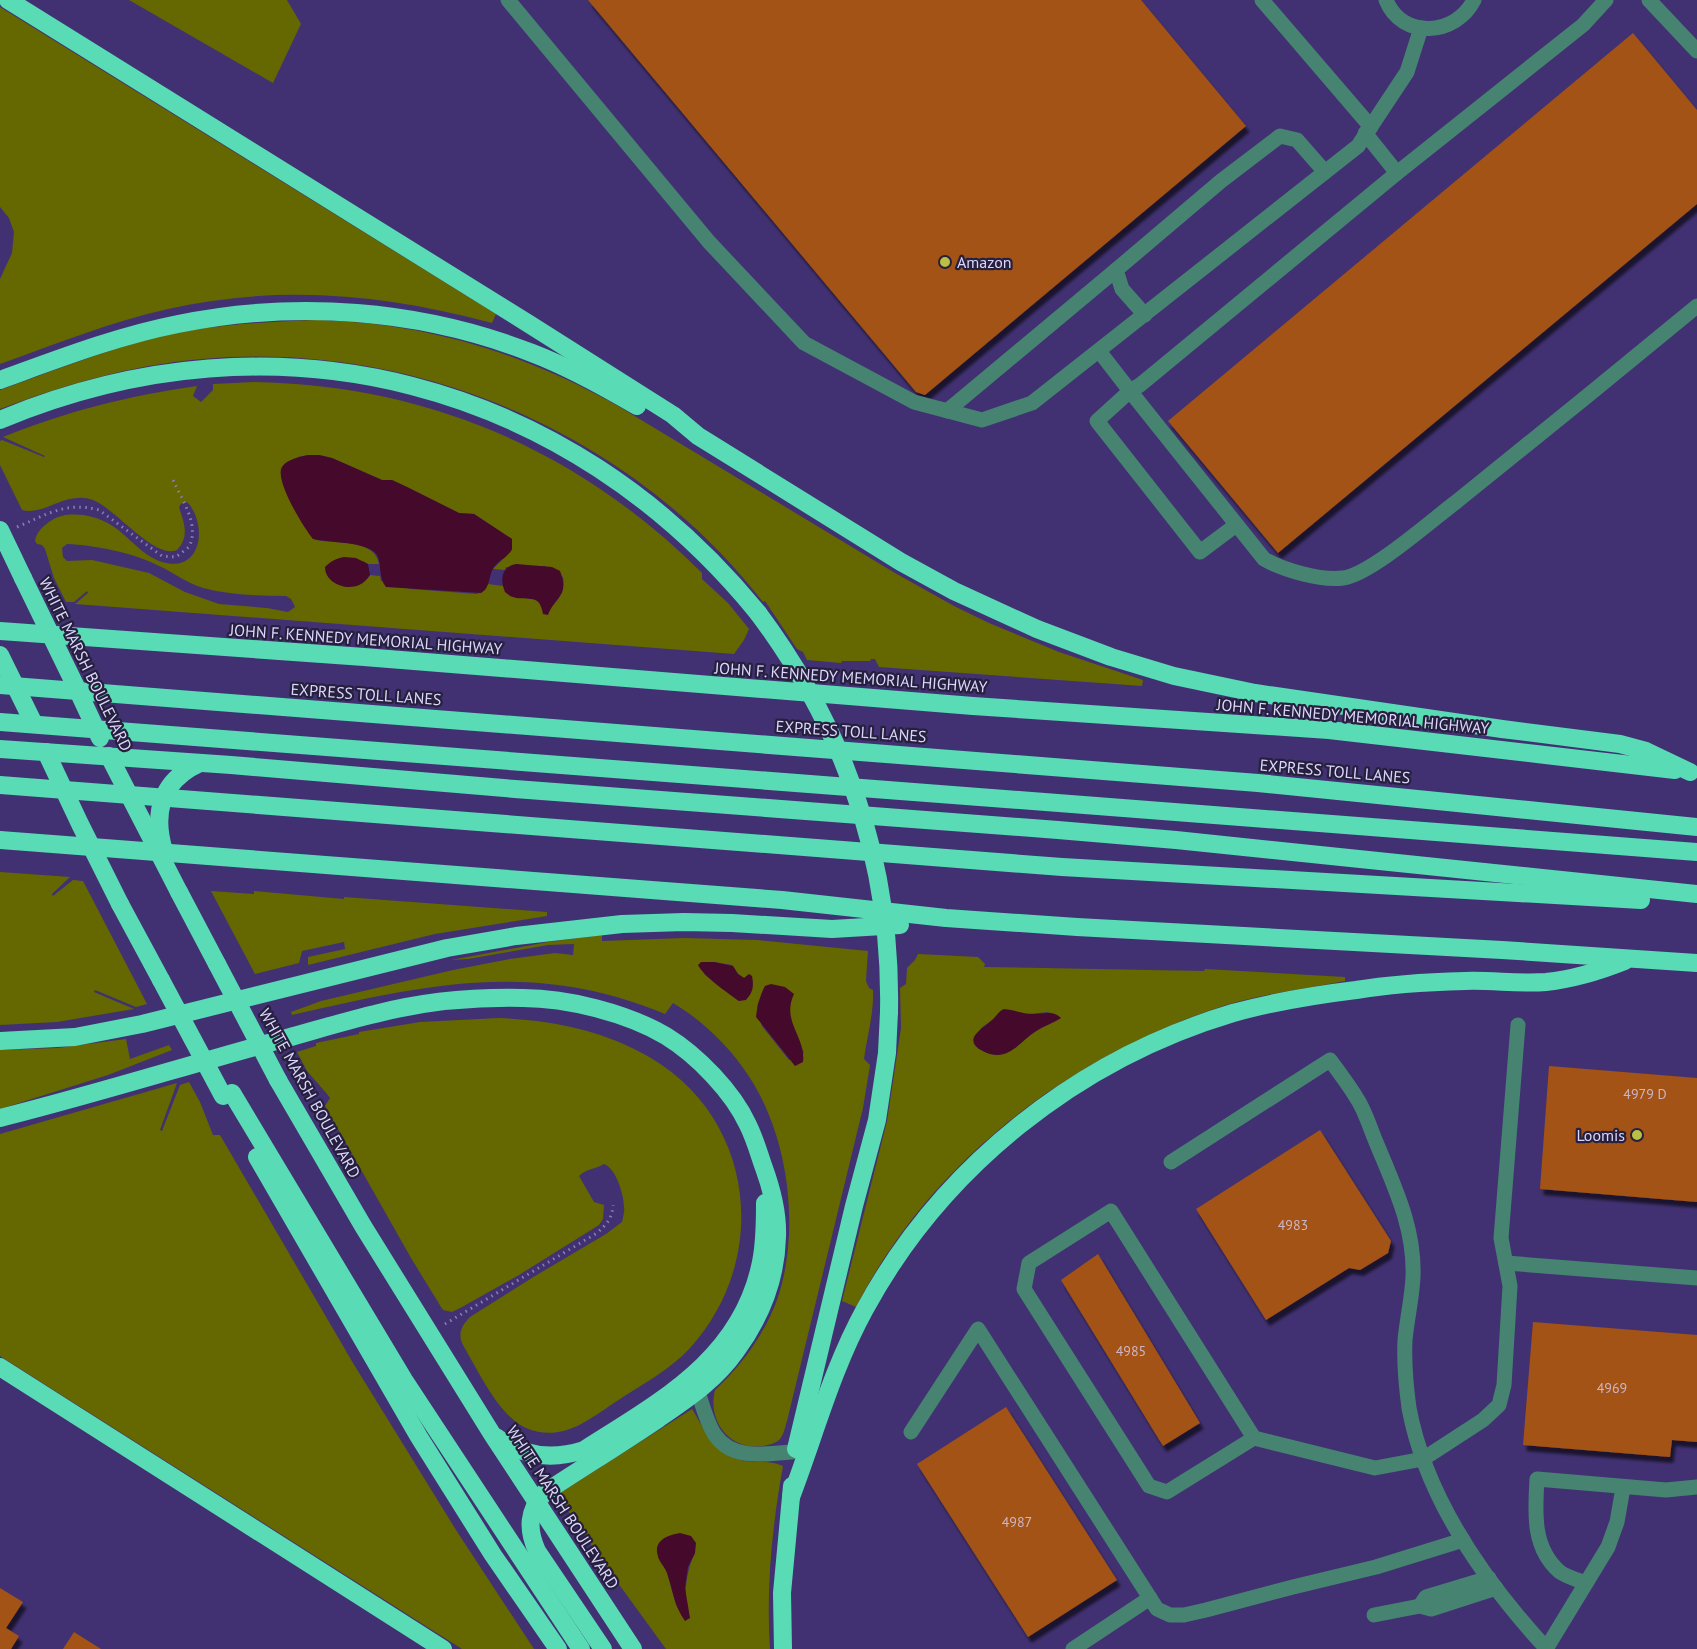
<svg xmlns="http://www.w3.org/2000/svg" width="1697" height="1649" font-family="'PT Sans',sans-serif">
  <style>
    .green { fill: #656701; fill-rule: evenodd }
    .water { fill: #45092b }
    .building { fill: #a35215; filter: url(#shadow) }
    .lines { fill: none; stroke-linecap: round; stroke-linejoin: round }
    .path { stroke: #897eb3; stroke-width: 3; stroke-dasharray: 1.5 4.5; stroke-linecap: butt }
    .minor { stroke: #468471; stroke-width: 15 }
    .highway { stroke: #59dbb6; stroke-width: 18 }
    .highway-bridge { stroke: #59dbb6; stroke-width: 18 }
    .poi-dot { fill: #bbc044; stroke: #26203d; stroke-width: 2 }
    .labels { text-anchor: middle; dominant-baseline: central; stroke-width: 4.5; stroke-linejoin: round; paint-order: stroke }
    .number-label { font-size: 14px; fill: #cdb5c3 }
    .poi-label { font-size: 16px; fill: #dbd6fd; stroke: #26203d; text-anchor: start }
    .street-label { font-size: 16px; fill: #dbd6fd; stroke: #26203d }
  </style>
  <defs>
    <filter id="shadow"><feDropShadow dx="3.5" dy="6" stdDeviation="1.5" flood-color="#0009"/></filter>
  </defs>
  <rect width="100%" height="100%" fill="#413172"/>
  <g class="green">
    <polygon points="129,0 287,0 301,24 273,83"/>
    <path d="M 0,7 L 496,314 L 492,323 C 384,294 279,284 168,309 C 110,322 56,344 0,364 L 0,279 L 12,253 L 14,232 L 9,218 L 0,207 Z"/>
    <path d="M 317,320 C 427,323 523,353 618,406 L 895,573 L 954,606 L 989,623 L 1059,652 L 1143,680 L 1142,686 L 879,667 L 875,659 L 871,659 L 870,661 L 842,661 L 841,663 L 807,660 L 803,652 L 797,649 L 765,601 L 763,602 C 632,433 414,340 202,359 C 132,365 66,384 0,409 L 0,390 C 50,372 101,352 153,338 C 206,325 262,322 317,320 Z"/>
    <path d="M 254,382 C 427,385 579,450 702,573 L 702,579 L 728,603 L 749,629 L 744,640 L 734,654 L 75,604 L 88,593 L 87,591 L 74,602 L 66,602 L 54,578 L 45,549 L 42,545 L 37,544 L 35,541 C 36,532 44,525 52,520 C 62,514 72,514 83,515 C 124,521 132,552 162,562 C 200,573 208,529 189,504 L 186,502 L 181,504 L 179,507 C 184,523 190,536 177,550 C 155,560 116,509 93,500 C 66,490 45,516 22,510 L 0,465 L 0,441 L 2,440 L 44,457 L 45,456 L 3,437 C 68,411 127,396 197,386 L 193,396 L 201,402 L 213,390 L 213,384 ZM 308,455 L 319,455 L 332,458 L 382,480 L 392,480 L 409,488 L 459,513 L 474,514 L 512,539 L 512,550 L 493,569 L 505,570 L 506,567 L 545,566 L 563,577 C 566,595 555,603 544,614 L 541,602 L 538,600 L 510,596 L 503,586 L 488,584 L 485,590 L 477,594 L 411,589 L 381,581 L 380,576 L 370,575 C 361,588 353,586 339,585 L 363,561 L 368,564 L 379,564 C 375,539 337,544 317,540 L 311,536 L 288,497 L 298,457 ZM 67,544 C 94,545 134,553 157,565 C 173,572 186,583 203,588 C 230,595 259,596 286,596 L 291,599 L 295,607 L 288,612 L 267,608 L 219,604 L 185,592 L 149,573 L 92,560 L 67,561 L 63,557 L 62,548 Z"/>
    <polygon points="0,872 70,877 52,894 53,896 73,880 83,881 147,1004 136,1007 95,990 94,992 134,1009 57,1022 0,1025"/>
    <polygon points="211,891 254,894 254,891 344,899 344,897 547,912 547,916 435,934 308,965 308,957 345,949 344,942 302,951 299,963 255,974"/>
    <path d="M 602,935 L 602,941 L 684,938 L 757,940 L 868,951 L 866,981 L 869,988 L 873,990 C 874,1014 867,1036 864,1059 L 870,1065 L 863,1108 L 787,1421 C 785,1427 784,1434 780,1439 C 776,1443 769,1445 763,1446 C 730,1451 707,1421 715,1390 C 742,1365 764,1335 777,1300 C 801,1231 789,1136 748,1075 C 729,1046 703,1021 673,1003 L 665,1014 C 532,959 426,985 292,1015 L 291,1012 L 321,1001 L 453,970 L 510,959 L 555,953 L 573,955 L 574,944 L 548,945 L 468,959 L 451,960 L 548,942 ZM 701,962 L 714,962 L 732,965 L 738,974 L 744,978 L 739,1001 L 704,974 ZM 763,990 L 789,1004 C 788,1020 798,1038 804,1053 L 789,1060 L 762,1026 L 757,1006 Z"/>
    <path d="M 918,954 L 978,957 L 985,964 L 984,967 L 1204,971 L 1205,969 L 1345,977 L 1345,981 C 1303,989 1261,994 1220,1007 C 1068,1057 929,1163 856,1307 L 842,1301 L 887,1121 L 901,1028 L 900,988 L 906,984 L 907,968 L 915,960 ZM 1048,1012 L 1061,1018 C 1053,1023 1043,1026 1035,1032 C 1019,1042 1006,1063 984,1051 C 979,1049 977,1047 974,1042 L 981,1028 L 995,1018 Z"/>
    <path d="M 499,1018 C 552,1020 606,1031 651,1058 C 756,1120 770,1260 690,1348 C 670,1370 641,1385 617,1401 C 588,1420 562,1443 526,1428 C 499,1416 479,1372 464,1347 C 457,1335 461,1326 470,1317 L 535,1276 L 606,1234 L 622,1222 C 623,1217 625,1211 624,1207 C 624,1195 616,1168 604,1164 C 596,1169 585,1169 579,1176 L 594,1202 L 604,1205 L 603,1219 L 599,1225 L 519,1275 L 462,1307 L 452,1312 L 443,1310 L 441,1307 L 411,1258 L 325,1106 L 330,1098 L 327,1094 L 307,1071 L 297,1052 L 316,1046 L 316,1043 L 359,1034 L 359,1032 L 420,1022 Z"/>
    <polygon points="126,1039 130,1059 169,1045 172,1050 108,1075 0,1109 0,1050 57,1048"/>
    <polygon points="189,1082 200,1102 213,1135 220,1135 353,1363 456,1530 534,1649 462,1649 0,1356 0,1134 177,1083 160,1130 162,1131 180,1085"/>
    <path d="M 692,1409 C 704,1429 718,1457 745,1461 C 759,1463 770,1460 783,1466 C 772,1527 766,1587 770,1649 L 666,1649 L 607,1568 L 557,1495 ZM 695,1553 C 684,1575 685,1597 686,1621 L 676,1605 L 666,1569 L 658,1557 Z"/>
  </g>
  <g class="water">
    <path d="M 308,455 L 319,455 L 332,458 L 382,480 L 392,480 L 409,488 L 459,513 L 474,514 L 512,539 L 512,549 C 508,557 499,560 494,567 C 488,576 491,587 481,593 L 386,587 C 378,577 382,565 377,555 C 368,541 329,543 313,539 C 304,528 274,480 282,467 C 287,459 300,457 308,455 Z"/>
    <path d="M 344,557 L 356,558 L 368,564 L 370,575 C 367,579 364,583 359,585 C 346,591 325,583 325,567 C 331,561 335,559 344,557 Z"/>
    <path d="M 516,564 L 552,567 L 560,571 C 570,596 555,596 548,615 L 543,614 C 539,587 521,607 505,592 C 500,580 501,567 516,564 Z"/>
    <path d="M 701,962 L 714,962 L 733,966 L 738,974 L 744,978 L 749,974 L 752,976 C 754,987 753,992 746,1000 L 739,1001 C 728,993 704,977 698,965 Z"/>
    <path d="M 771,984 L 785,987 L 794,994 C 781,1022 806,1036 803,1062 L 795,1066 L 756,1017 C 757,1007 760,995 765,986 Z"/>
    <path d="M 1004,1009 C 1014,1010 1024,1014 1033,1014 C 1044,1014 1053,1010 1061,1018 C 1053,1023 1044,1026 1036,1031 C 1023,1039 1013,1055 997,1055 C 991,1055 984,1052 979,1049 C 962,1037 988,1026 994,1018 C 998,1014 999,1011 1004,1009 Z"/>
    <path d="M 680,1533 L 691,1536 L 696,1543 L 695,1553 L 688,1567 L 685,1588 L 690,1618 L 685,1621 C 674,1606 673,1590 667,1573 C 665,1567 659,1562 658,1556 C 653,1540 668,1535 680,1533 Z"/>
  </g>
  <g class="building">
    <polygon points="588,0 1141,0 1246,126 925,395 916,392"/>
    <polygon points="1633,33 1697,110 1697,204 1278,553 1168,421"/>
    <polygon points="1549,1066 1697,1078 1697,1202 1540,1189"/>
    <polygon points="1320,1130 1391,1241 1388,1253 1360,1270 1349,1268 1266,1320 1196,1209"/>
    <polygon points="1098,1254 1200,1423 1163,1446 1061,1280"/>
    <polygon points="1533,1322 1697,1335 1697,1442 1672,1440 1670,1457 1523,1445"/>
    <polygon points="1006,1407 1117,1580 1028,1637 917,1464"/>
    <polygon points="0,1588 23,1602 6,1628 19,1636 11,1649 0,1649"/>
    <polygon points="74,1632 101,1649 63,1649"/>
  </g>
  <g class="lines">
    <g class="path">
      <path d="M 17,527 C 46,515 66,501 99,510 L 162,556 L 176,557 L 189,547 C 200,525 182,500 173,480"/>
      <path d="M 445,1324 L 597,1233 C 607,1224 612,1219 613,1205"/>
    </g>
    <g class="minor">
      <polyline points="508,0 709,242 804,343 914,402 982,420 1032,403 1358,146 1407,72 1421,28"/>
      <polyline points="1262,0 1371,127"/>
      <path d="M 1386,0 C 1402,40 1456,36 1474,0"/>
      <polyline points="1649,0 1697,51"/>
      <polyline points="1365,133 1397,173"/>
      <polyline points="1145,315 1122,289 1116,270 1221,181 1280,136 1297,140 1325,172"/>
      <polyline points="1099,351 1130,391 1140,385 1397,173 1583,25 1606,0"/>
      <polyline points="947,411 1116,270"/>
      <path d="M 1236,525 L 1200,552 L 1097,421 L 1130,391 L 1264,559 C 1283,570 1321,581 1343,578 C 1370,575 1432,520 1456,502 C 1537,437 1617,372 1697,306"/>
      <path d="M 1171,1162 L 1330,1060 C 1339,1072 1348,1084 1356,1097 C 1365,1110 1370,1128 1376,1142 C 1394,1186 1415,1228 1413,1277 C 1412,1298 1407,1319 1405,1340 C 1404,1361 1406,1386 1409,1408 C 1426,1499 1485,1582 1547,1649"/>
      <polyline points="1506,1263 1697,1278"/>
      <path d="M 695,1382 C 701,1399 705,1420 715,1435 C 735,1465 778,1451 808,1451"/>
      <polyline points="911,1432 978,1329 1157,1609 1170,1615 1184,1615 1206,1610 1293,1587 1376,1567 1463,1540"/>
      <polyline points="1254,1438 1111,1211 1029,1263 1024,1289 1149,1486 1167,1492 1254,1438 1375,1468 1423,1459 1483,1420 1499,1405 1504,1385 1510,1286 1501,1238 1518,1025"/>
      <path d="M 1586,1583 C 1578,1580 1567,1577 1560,1572 C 1532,1548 1535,1512 1537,1479 L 1666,1490 L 1697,1487"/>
      <polyline points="1420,1606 1426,1597 1489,1578"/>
      <polyline points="1374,1615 1420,1606 1431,1609 1496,1588"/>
      <polyline points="1073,1649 1150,1598"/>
      <polyline points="1546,1649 1608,1547 1617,1522 1623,1488"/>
    </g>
    <g class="highway">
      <polyline points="8,0 529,324 673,415 698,436 901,562 954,591 1037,629 1111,657 1174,676 1255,693 1502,729 1620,744 1646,751 1690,772"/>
      <path d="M 0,380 C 58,359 117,336 178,324 C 295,300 420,309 532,353 C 569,367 603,386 637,406"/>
      <path d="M 0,420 C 277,304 569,381 758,613"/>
      <polyline points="0,530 23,578"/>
      <polyline points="0,631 364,657 973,706 1329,730 1675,770"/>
      <polyline points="0,685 1258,783 1697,827"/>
      <polyline points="78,691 100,738"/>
      <polyline points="0,722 1697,852"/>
      <polyline points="0,749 231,765 515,789 1058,830 1176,840 1697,894"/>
      <polyline points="0,785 1062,867 1641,900"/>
      <polyline points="0,840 782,900 946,918 1077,927 1502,950 1697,963"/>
      <polyline points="179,892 217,964"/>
      <polyline points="120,904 161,980"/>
      <polyline points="0,1041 75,1037 142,1024 447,948 516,936 622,924 684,922 732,923 832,929 900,925"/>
      <polyline points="278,1080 363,1226 492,1434 633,1649"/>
      <polyline points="232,1093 404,1380 581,1649"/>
      <path d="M 0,1118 C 96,1094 191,1064 287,1038 C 316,1030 345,1021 375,1014 C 421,1002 474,997 523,998 C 567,998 627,1013 666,1036 C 697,1055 733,1092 748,1125 C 755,1139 759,1154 764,1168 C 772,1190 778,1213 777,1237 C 776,1279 760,1318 736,1351 C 715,1381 687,1399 658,1419 C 621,1444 582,1468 544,1493 C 528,1511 527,1529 537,1551 L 603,1649"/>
      <polyline points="257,1157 419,1437 493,1555 558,1649"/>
      <polyline points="0,1367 443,1649"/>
      <path d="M 496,1437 C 523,1457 553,1460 584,1450 C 659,1402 742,1359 761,1262 C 765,1243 765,1223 765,1203"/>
      <polyline points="796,1449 854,1206 877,1120 887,1053 889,1012"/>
      <path d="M 791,1497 C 815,1434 832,1369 865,1309 C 942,1167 1078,1059 1233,1013 C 1273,1002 1315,995 1356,990 C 1392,984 1428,982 1465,981 C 1492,980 1519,984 1546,982 C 1574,979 1600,971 1625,961"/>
      <polyline points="783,1649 782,1593 792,1486"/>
    </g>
    <g class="highway-bridge">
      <polyline points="23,578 78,691"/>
      <path d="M 758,613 C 846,731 892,864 889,1012"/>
      <polyline points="0,655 34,724"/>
      <polyline points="46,752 80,824 120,904"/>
      <polyline points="109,756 179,892"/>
      <path d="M 164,851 C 152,811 162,780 200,763"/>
      <polyline points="217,964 278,1080"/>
      <polyline points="161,980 223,1096"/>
    </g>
  </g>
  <g class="poi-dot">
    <circle cx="945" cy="262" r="6"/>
    <circle cx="1637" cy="1135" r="6"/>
  </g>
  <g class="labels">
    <g class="number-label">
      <text x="1645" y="1094">4979 D</text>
      <text x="1293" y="1225">4983</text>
      <text x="1131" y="1351">4985</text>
      <text x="1612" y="1388">4969</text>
      <text x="1017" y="1522">4987</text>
    </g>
    <g class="poi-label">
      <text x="957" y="262">Amazon</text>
      <text x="1625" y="1135" text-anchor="end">Loomis</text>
    </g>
    <g class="street-label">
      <text transform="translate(366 639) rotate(4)">JOHN F. KENNEDY MEMORIAL HIGHWAY</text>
      <text transform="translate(86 664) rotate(64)">WHITE MARSH BOULEVARD</text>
      <text transform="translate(851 677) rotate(4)">JOHN F. KENNEDY MEMORIAL HIGHWAY</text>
      <text transform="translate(366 694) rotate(4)">EXPRESS TOLL LANES</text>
      <text transform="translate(1353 716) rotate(5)">JOHN F. KENNEDY MEMORIAL HIGHWAY</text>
      <text transform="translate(851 731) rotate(4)">EXPRESS TOLL LANES</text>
      <text transform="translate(1335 771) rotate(5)">EXPRESS TOLL LANES</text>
      <text transform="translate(310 1093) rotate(61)">WHITE MARSH BOULEVARD</text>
      <text transform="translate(563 1507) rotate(57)">WHITE MARSH BOULEVARD</text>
    </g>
  </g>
</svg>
